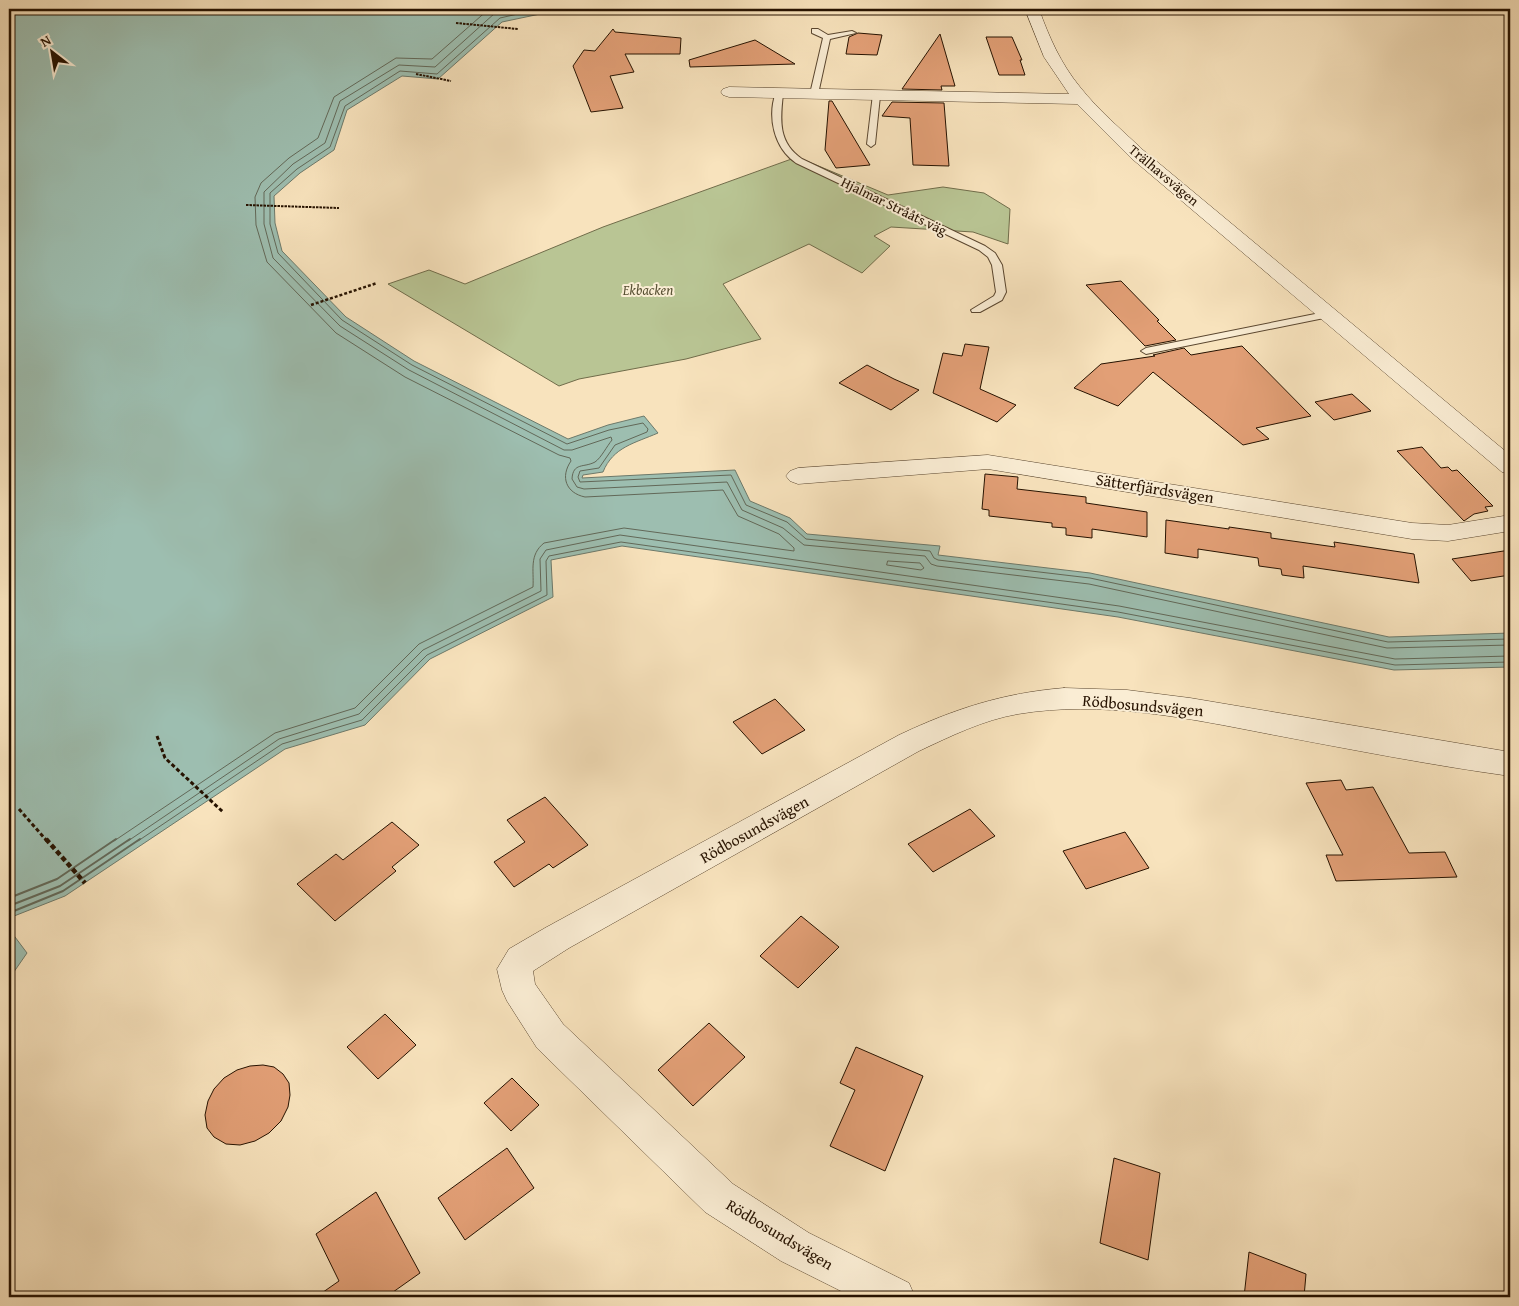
<svg xmlns="http://www.w3.org/2000/svg" width="1519" height="1306" font-family="'Gentium Book Plus',serif">
  <style>
    .green { fill: #b9c594; stroke: #706c4a }
    .water { fill: #9dbeb0; stroke: #6d796a }
    .lines { fill: none; stroke-linecap: round; stroke-linejoin: round }
    .shore-far1 { stroke: #626858; stroke-width: 1 }
    .shore { stroke: #626858; stroke-width: 2 }
    .building { fill: #e29f76; stroke: #261200 }
    .lane-casing { stroke: #5a462f; stroke-width: 2 }
    .street-casing { stroke: #5a462f; stroke-width: 1 }
    .path-far3 { stroke: #261200; stroke-width: 2; stroke-dasharray: 2.5 1; stroke-linecap: butt }
    .path-far2 { stroke: #261200; stroke-width: 2.5; stroke-dasharray: 3 2; stroke-linecap: butt }
    .path-far1 { stroke: #261200; stroke-width: 3; stroke-dasharray: 4 2.5; stroke-linecap: butt }
    .path { stroke: #261200; stroke-width: 4.5; stroke-dasharray: 5 3; stroke-linecap: butt }
    .lane { fill: #faedd4; fill-rule: evenodd }
    .street { fill: #faedd4; fill-rule: evenodd }
    .labels { text-anchor: middle; dominant-baseline: central; stroke-width: 4; stroke-linejoin: round; paint-order: stroke }
    .far-street-label { font-size: 14px; fill: #261200; stroke: #faedd4 }
    .far-park-label { font-size: 14px; font-style: italic; fill: #595134; stroke: #faedd4 }
    .street-label { font-size: 16px; fill: #261200; stroke: #faedd4 }
  </style>
  <rect width="100%" height="100%" fill="#f8e3bd"/>
  <filter id="stains"><feTurbulence type="fractalNoise" baseFrequency=".004" numOctaves="4"/><feColorMatrix values="0 0 0 0 .2 0 0 0 0 .09 0 0 0 0 .02 0 0 0 .5 -.17"/></filter>
  <radialGradient id="worn" r=".72"><stop offset=".6" stop-color="#630" stop-opacity="0"/><stop offset="1" stop-color="#630" stop-opacity=".3"/></radialGradient>
  <polygon class="green" points="797,157 888,195 943,187 984,193 1010,209 1008,244 973,232 891,227 874,236 890,246 862,273 809,244 723,284 761,339 686,359 579,379 559,386 388,284 429,270 465,284 603,227"/>
  <g class="water">
    <path d="M 9,9 L 564,9 L 502,22 L 438,79 L 402,76 L 347,110 L 334,150 L 300,173 L 274,196 L 275,223 L 282,251 L 346,317 L 414,361 L 568,439 L 608,425 L 644,416 L 658,433 C 635,443 613,447 603,472 L 583,475 L 582,478 L 735,470 L 750,501 L 790,518 L 807,534 L 940,546 L 938,555 L 1090,573 L 1389,637 L 1510,633 L 1510,667 L 1394,670 L 1118,617 L 622,546 L 551,560 L 553,597 L 430,659 L 365,725 L 285,749 L 65,896 L 9,918 Z"/>
    <polygon points="9,929 27,953 9,979"/>
  </g>
  <g class="lines">
    <g class="shore-far1">
      <path d="M 511,9 L 495,13 L 435,67 L 399,65 L 340,101 L 325,143 L 293,164 L 264,192 L 264,224 L 273,258 L 340,326 L 409,370 L 564,450 L 572,450 L 611,437 L 612,440 C 607,446 601,458 595,462 C 584,468 573,462 572,479 L 577,487 L 584,489 L 727,482 L 742,510 L 783,528 L 804,545 L 925,556 L 931,564 L 937,566 L 1089,584 L 1387,648 L 1510,645"/>
      <polyline points="540,9 500,18 437,74 400,71 345,106 330,147 297,169 270,193 270,224 278,253 342,320 412,365 567,444 609,430 643,423 648,429 647,432 615,445 599,468 580,471 578,477 580,482 731,475 746,505 787,522 806,539 930,551 934,558 938,560 1090,578 1388,642 1510,639"/>
      <polygon points="888,561 920,563 924,568 921,570 887,565"/>
      <path d="M 114,841 L 275,733 L 355,708 L 419,644 L 533,587 C 534,570 529,555 544,543 L 624,528 L 794,551 L 794,548 L 779,534 L 738,516 L 723,490 L 585,497 C 566,493 560,477 571,461 L 570,458 L 559,455 L 405,377 L 336,333 L 267,262 L 256,225 L 255,197 L 261,183 L 289,158 L 318,138 L 334,97 L 396,58 L 432,59 L 489,9"/>
      <polyline points="128,841 279,739 359,714 423,650 541,591 540,559 546,550 620,535 1119,606 1395,659 1510,656"/>
      <polyline points="138,841 282,744 362,720 427,655 547,595 546,561 549,556 621,542 1118,612 1395,665 1510,662"/>
    </g>
    <g class="shore">
      <polyline points="9,898 57,879 116,839"/>
      <polyline points="9,906 60,886 130,839"/>
      <polyline points="9,913 63,891 140,839"/>
    </g>
  </g>
  <g class="building">
    <polygon points="613,29 615,32 681,38 680,54 625,54 634,72 610,76 623,108 591,112 573,66 584,50 595,51"/>
    <polygon points="858,33 882,35 877,55 846,54 849,37"/>
    <polygon points="940,34 955,86 941,86 942,90 902,89"/>
    <polygon points="986,37 1012,37 1022,60 1020,60 1025,75 999,75"/>
    <polygon points="755,40 795,64 690,67 689,60"/>
    <polygon points="829,101 832,101 870,165 836,168 825,150"/>
    <polygon points="892,102 944,103 949,166 913,165 910,118 882,116"/>
    <polygon points="1121,281 1159,320 1157,321 1176,340 1145,346 1086,285"/>
    <polygon points="965,344 989,347 980,389 1016,405 997,422 933,393 943,353 962,356"/>
    <polygon points="1242,346 1311,416 1256,428 1269,439 1243,445 1153,372 1118,406 1074,388 1101,364 1155,356 1153,355 1184,348 1191,355"/>
    <polygon points="867,365 894,379 919,390 891,410 839,383"/>
    <polygon points="1352,394 1371,411 1334,420 1315,402"/>
    <polygon points="1422,447 1441,468 1448,467 1452,471 1457,470 1493,506 1485,507 1488,511 1474,514 1464,521 1397,451"/>
    <polygon points="985,474 1018,477 1017,489 1086,497 1086,503 1147,512 1147,537 1092,529 1092,538 1066,535 1066,528 1052,527 1052,523 989,516 989,510 982,509"/>
    <polygon points="1166,520 1229,529 1229,527 1271,533 1271,538 1335,547 1334,542 1414,554 1419,583 1303,566 1304,578 1282,575 1281,569 1259,566 1258,558 1198,549 1198,558 1165,553"/>
    <polygon points="1510,550 1510,575 1471,581 1452,559"/>
    <polygon points="775,699 805,730 762,754 733,722"/>
    <polygon points="1341,780 1346,790 1373,787 1409,853 1445,852 1457,877 1336,881 1326,855 1343,855 1306,783"/>
    <polygon points="545,797 588,845 553,868 549,864 514,887 494,862 525,842 507,820"/>
    <polygon points="970,809 995,836 933,872 908,844"/>
    <polygon points="392,822 419,845 392,867 396,871 335,921 297,884 336,854 343,860"/>
    <polygon points="1125,832 1149,868 1086,889 1063,851"/>
    <polygon points="801,916 839,947 798,988 760,956"/>
    <polygon points="385,1014 416,1045 378,1079 347,1047"/>
    <polygon points="709,1023 745,1057 693,1106 658,1070"/>
    <polygon points="856,1047 923,1076 885,1171 830,1146 855,1090 840,1083"/>
    <polygon points="263,1065 274,1067 283,1074 289,1083 290,1095 288,1107 281,1121 269,1133 255,1141 240,1145 226,1144 214,1137 207,1128 205,1115 208,1101 214,1089 224,1078 237,1070 250,1066"/>
    <polygon points="512,1078 539,1105 511,1131 484,1103"/>
    <polygon points="507,1148 534,1188 465,1240 438,1198"/>
    <polygon points="1114,1158 1160,1173 1148,1260 1100,1243"/>
    <polygon points="376,1192 420,1273 386,1297 316,1297 339,1281 316,1234"/>
    <polygon points="1249,1252 1306,1274 1304,1297 1244,1297"/>
  </g>
  <g class="lines">
    <g class="lane-casing">
      <g id="lane">
        <polygon points="812,29 818,29 828,35 852,31 856,33 830,39 818,94 814,96 810,94 823,38 812,33"/>
        <path d="M 776,92 L 783,94 C 780,120 778,143 802,159 L 985,246 L 995,253 L 1002,265 L 1006,292 L 1002,300 L 980,312 L 972,312 L 971,310 L 994,296 L 996,292 L 992,265 L 988,257 L 979,250 L 796,163 C 774,148 767,117 776,92 Z"/>
        <polygon points="873,94 880,96 875,144 871,147 867,144"/>
        <polygon points="1330,311 1335,314 1334,316 1146,354 1141,351 1146,348"/>
      </g>
    </g>
    <g class="street-casing">
      <g id="street">
        <path d="M 1025,9 L 1039,9 C 1049,37 1061,64 1080,87 C 1099,111 1122,130 1143,150 L 1510,455 L 1510,474 L 1502,472 L 1131,158 L 1077,104 L 729,97 L 723,95 L 721,92 L 723,89 L 729,87 L 1069,94 L 1044,57 Z"/>
        <polygon points="988,455 1412,523 1448,525 1510,515 1510,531 1448,541 1412,539 988,469 798,484 790,481 786,476 790,471 798,468"/>
        <path d="M 1064,688 L 1127,690 L 1190,698 L 1510,752 L 1510,776 C 1430,765 1349,749 1269,734 C 1187,718 1101,700 1018,714 C 983,720 951,736 919,751 L 569,948 L 533,971 L 535,984 L 563,1024 L 733,1184 L 809,1233 L 909,1283 L 915,1297 L 853,1297 L 781,1261 L 705,1212 L 537,1048 L 507,1001 L 502,990 L 497,969 L 509,949 L 545,928 L 899,735 C 954,709 1003,693 1064,688 Z"/>
      </g>
    </g>
    <g class="path-far3">
      <polyline points="456,23 518,29"/>
      <polyline points="416,74 451,81"/>
      <polyline points="246,205 339,208"/>
    </g>
    <polyline class="path-far2" points="311,305 377,283"/>
    <g class="path-far1">
      <polyline points="157,736 165,758 223,812"/>
      <polyline points="19,809 47,841"/>
    </g>
    <polyline class="path" points="46,839 85,883"/>
    <use href="#lane" class="lane"/>
    <use href="#street" class="street"/>
  </g>
  <g class="labels">
    <g class="far-street-label">
      <text transform="translate(1164 175) rotate(40)">Trälhavsvägen</text>
      <text transform="translate(894 206) rotate(26)">Hjalmar Strååts väg</text>
    </g>
    <g class="far-park-label">
      <text x="648" y="290">Ekbacken</text>
    </g>
    <g class="street-label">
      <text transform="translate(1155 488) rotate(9)">Sätterfjärdsvägen</text>
      <text transform="translate(1143 705) rotate(5)">Rödbosundsvägen</text>
      <text transform="translate(754 829) rotate(-29)">Rödbosundsvägen</text>
      <text transform="translate(780 1234) rotate(31)">Rödbosundsvägen</text>
    </g>
  </g>
  <rect width="1519" height="1306" fill="none" stroke="#f8e3bd" stroke-width="30"/>
  <rect x="10" y="10" width="1499" height="1286" fill="none" stroke="#261200" stroke-width="2.5"/>
  <rect x="15" y="15" width="1489" height="1276" fill="none" stroke="#261200"/>
  <g transform="translate(52 52) rotate(329)" stroke="#faedd4" stroke-width="4" paint-order="stroke">
  <path d="M0-4L9 19L0 12L-9 19Z" fill="#261200"/>
  <text y="-8" font-size="14" font-weight="bold" text-anchor="middle" fill="#261200">N</text>
  </g>
  <rect width="100%" height="100%" filter="url(#stains)"/>
  <rect width="100%" height="100%" fill="url(#worn)"/>
</svg>
